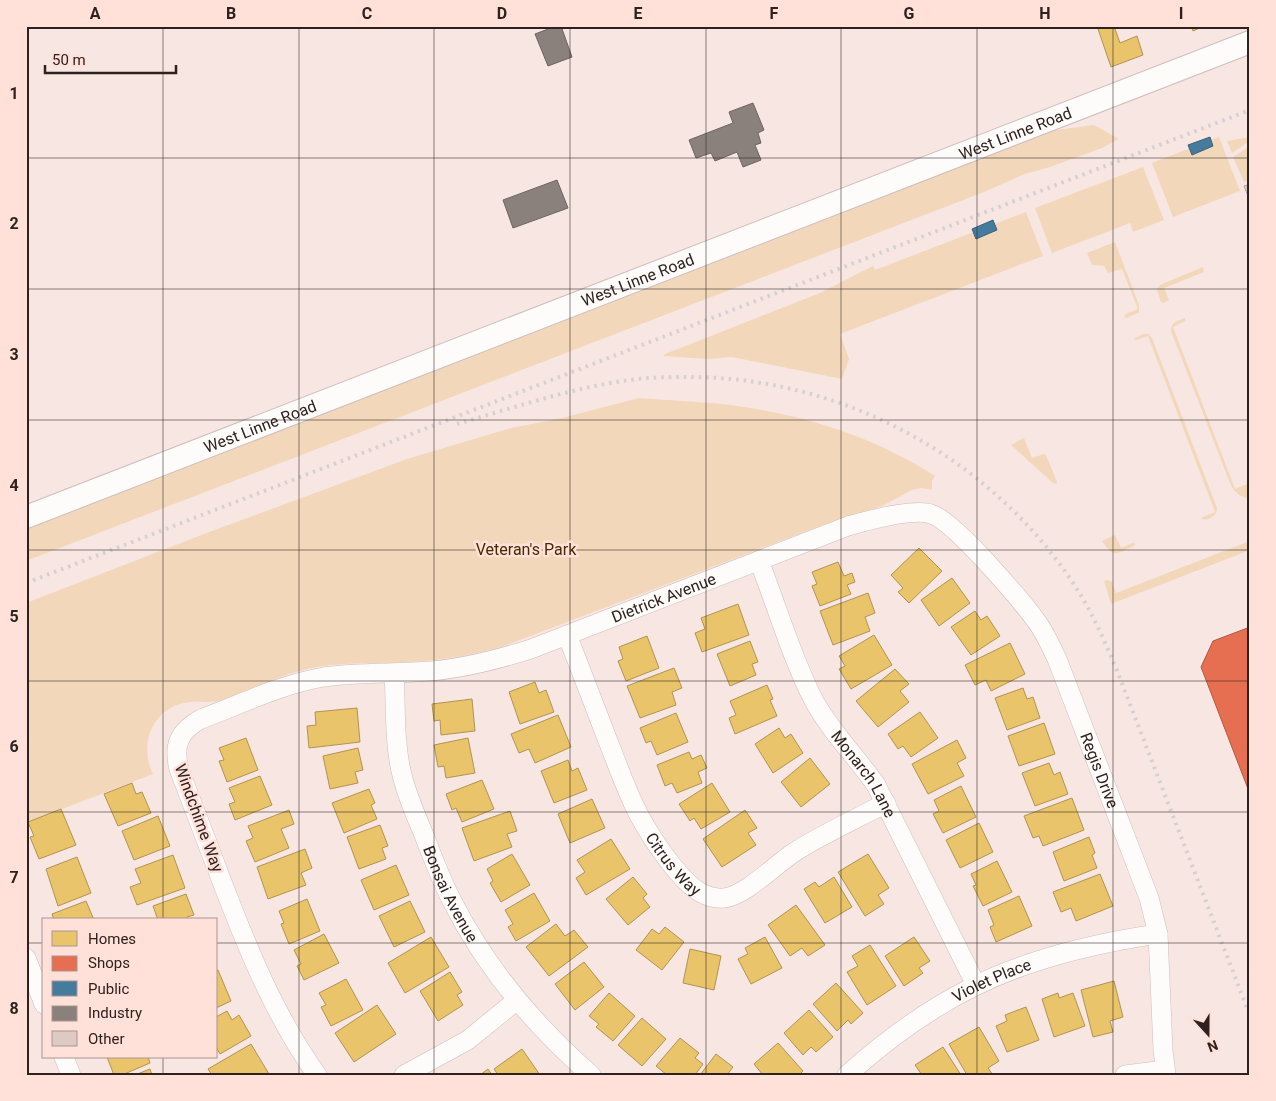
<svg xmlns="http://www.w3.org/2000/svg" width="1276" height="1101" font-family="Roboto,sans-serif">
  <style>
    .green { fill: #f3d7bb }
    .homes { fill: #e9c46a; stroke: #b19353 }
    .shops { fill: #e76f51; stroke: #b05842 }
    .public { fill: #457b9d; stroke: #3e6077 }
    .industry { fill: #8a817c; stroke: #6e6460 }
    .building { fill: #ddcac2; stroke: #b3a6a1 }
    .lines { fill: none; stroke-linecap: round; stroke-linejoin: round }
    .minor-casing { stroke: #cdbfbc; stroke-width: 20 }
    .tertiary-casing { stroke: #cdbfbc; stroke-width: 24 }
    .minor { stroke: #fefbfb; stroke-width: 19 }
    .tertiary { stroke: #fefbfb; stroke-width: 22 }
    .rail { stroke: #d6d1d0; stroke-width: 4; stroke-dasharray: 2.5 5; stroke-linecap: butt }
    .grid { fill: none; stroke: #2e211e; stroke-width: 1; stroke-opacity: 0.55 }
    .labels { text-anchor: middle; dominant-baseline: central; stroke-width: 5; stroke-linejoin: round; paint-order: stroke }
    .street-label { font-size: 16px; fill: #2e211e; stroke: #ffe1da }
    .park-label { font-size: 16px; fill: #452b00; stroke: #ffe1da }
    .neatline { fill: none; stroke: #2e211e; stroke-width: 2 }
    .grid-label { font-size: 16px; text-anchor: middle; font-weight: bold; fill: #2e211e }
  </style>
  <rect width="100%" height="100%" fill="#f7e6e2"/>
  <g class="green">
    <polygon points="1094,125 1119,139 1102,148 1050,167 1025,174 984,192 26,561 26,527 1049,131"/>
    <polygon points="1219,137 1240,191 1173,217 1152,163"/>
    <polygon points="1250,137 1250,141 1232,153 1227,141"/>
    <polygon points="1250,146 1250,180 1244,182 1233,157"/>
    <polygon points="1143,167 1164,220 1133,232 1130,223 1052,253 1035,208"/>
    <polygon points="1026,212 1043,256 840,334 849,359 842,379 732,357 708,359 663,356 665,354 820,293 873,266 875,270"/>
    <polygon points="1115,242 1139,305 1139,312 1127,318 1124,317 1126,314 1138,309 1122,269 1108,273 1104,266 1092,265 1087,253"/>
    <polygon points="1203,267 1204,272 1164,288 1169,300 1164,303 1161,302 1157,290 1160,285"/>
    <path d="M 1185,318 L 1185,321 L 1173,327 L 1235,489 L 1247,484 L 1249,485 L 1249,499 C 1239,496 1234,492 1230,483 L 1171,331 C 1171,322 1177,321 1185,318 Z"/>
    <path d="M 1143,334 L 1148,334 L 1152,338 L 1217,508 C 1217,516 1209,521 1201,519 L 1203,517 L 1215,512 L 1148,336 L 1136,340 L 1134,339 Z"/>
    <path d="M 639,398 C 663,400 687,401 711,403 C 789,410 869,433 935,476 L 932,481 L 932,490 L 921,488 L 912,490 L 882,506 L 825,524 L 504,646 C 473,655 442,660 411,662 C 382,664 352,662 323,666 C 288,671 255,688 222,700 C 209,704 197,700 184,703 C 151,710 139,746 153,774 L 26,823 L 26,603 L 204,534 L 407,459 L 511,428 L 562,418 Z"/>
    <polygon points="1024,438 1032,458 1044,454 1046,455 1057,482 1056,484 1053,483 1011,445"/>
    <path d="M 1115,535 L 1121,548 L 1133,543 L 1135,544 L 1134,546 C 1115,554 1115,559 1102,541 Z"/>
    <polygon points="1250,541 1250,550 1111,604 1104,581 1108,580 1112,582 1116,593"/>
  </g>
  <g class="homes">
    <polygon points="1097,26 1114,26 1120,43 1137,36 1143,55 1111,67"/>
    <polygon points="1191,26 1204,26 1193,31"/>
    <polygon points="919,548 942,571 909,603 898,592 903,588 891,575"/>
    <polygon points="838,562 844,576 852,573 855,582 847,585 851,594 820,606 812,586 817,584 812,572"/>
    <polygon points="952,578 970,603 939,626 921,600"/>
    <polygon points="868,593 875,613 865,617 870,631 833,645 820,611"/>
    <polygon points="738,604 749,635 702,652 695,633 705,629 701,618"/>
    <polygon points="975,611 981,620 987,616 1000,636 971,655 951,627"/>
    <polygon points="874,635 892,665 851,689 839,669 845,666 839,656"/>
    <polygon points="647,636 659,668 626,681 618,661 623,659 619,647"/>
    <polygon points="750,641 758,662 752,664 756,675 730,686 717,654"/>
    <polygon points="1010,643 1025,674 991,691 986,680 975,685 965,665"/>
    <polygon points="674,668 682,688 672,692 676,705 640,718 627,686"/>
    <polygon points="895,669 909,684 900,691 909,702 878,727 856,701"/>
    <polygon points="535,682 539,693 546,690 554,712 520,724 509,692"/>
    <polygon points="767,685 773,699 770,700 777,716 735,734 729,718 736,715 730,701"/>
    <polygon points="1023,688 1027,699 1033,697 1040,718 1007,730 995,698"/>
    <polygon points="472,699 475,731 441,735 440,720 434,721 432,704"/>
    <polygon points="357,708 360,742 309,748 307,726 316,725 315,712"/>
    <polygon points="920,712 938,738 911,757 903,746 898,749 888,734"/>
    <polygon points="676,713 688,742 657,755 651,741 646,743 640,728"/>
    <polygon points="558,715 571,747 535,763 529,749 519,753 511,734"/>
    <polygon points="1044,723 1055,754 1019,766 1008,736"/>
    <polygon points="779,728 785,738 791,734 803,753 773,773 755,744"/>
    <polygon points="246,738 258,770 227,782 219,761 224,760 219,748"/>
    <polygon points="468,738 475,773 446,778 444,766 438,767 434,745"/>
    <polygon points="957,740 966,758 957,763 964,776 928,794 912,764"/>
    <polygon points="358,748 363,770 355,772 358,783 330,789 323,756"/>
    <polygon points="689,752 692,759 701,755 707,768 698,772 702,783 677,793 672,783 665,786 657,765"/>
    <polygon points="810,758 830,784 801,807 781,782"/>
    <polygon points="568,760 572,771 578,768 587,790 554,803 541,771"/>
    <polygon points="1049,763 1054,775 1060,772 1068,794 1035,806 1022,773"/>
    <polygon points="260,776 272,805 235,820 229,804 235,802 229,788"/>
    <polygon points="482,780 494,809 462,822 456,808 452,810 446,794"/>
    <polygon points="132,783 136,794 142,792 151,813 118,826 104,794"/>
    <polygon points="712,783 730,812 701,829 694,818 690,821 679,804"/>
    <polygon points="961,786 976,817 943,833 933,814 939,811 934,800"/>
    <polygon points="369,789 375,803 371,805 377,819 344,833 332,803"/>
    <polygon points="1072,798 1084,830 1043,846 1039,836 1033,838 1024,816"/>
    <polygon points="592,799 605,828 570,843 558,814"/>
    <polygon points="61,809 76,845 39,859 30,837 34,836 28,822"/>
    <polygon points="289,810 294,824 281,829 289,848 255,862 246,841 253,838 248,826"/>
    <polygon points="745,810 757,828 748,833 756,845 722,867 703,839"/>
    <polygon points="510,811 517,831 507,834 512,847 474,861 462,828"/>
    <polygon points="158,816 170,846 134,860 122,831"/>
    <polygon points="979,823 993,852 960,868 946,840"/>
    <polygon points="380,825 388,846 382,848 386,859 359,869 347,837"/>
    <polygon points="1089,837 1095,853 1092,855 1097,868 1064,881 1053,852"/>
    <polygon points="611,839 630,869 586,895 576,878 585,872 577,860"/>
    <polygon points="305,849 312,868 301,873 306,885 268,899 257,867"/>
    <polygon points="512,854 530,885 501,902 490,883 493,881 487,869"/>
    <polygon points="868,854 889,888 878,895 884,904 865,916 838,872"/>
    <polygon points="173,855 185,888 137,905 130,887 141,883 135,869"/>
    <polygon points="77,857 91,893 58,906 46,869"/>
    <polygon points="997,861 1012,892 983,906 973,886 976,885 971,874"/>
    <polygon points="396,865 409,895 374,910 361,880"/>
    <polygon points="1100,874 1113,906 1076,921 1071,908 1061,912 1053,892"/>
    <polygon points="633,877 647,894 643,898 650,907 628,925 606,899"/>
    <polygon points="834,877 852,907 825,923 804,889 815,882 819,887"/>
    <polygon points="534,893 550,921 516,941 508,927 513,924 505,910"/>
    <polygon points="186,894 194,915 187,917 188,920 158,920 153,906"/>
    <polygon points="1019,896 1032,926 996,942 990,927 994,925 988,910"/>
    <polygon points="307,899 320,931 289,944 281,924 284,923 279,911"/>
    <polygon points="86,901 94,920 54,920 52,914"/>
    <polygon points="410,901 425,932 394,947 379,916"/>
    <polygon points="796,905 825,945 808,956 802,948 790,956 768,925"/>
    <polygon points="556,924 565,936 574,930 588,947 549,976 526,947"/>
    <polygon points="665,927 684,942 662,970 636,950 652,929 659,934"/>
    <polygon points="324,934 339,963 304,980 297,966 301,964 294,950"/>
    <polygon points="431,937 449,967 405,993 388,963"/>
    <polygon points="765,937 782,968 751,984 738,959 748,954 745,948"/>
    <polygon points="914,937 930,961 919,968 923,973 904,986 885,956"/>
    <polygon points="870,945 896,986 867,1005 847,972 858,966 852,956"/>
    <polygon points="690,949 721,956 714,990 683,983"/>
    <polygon points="584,962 604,987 575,1010 555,984"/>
    <polygon points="218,970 231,1001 216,1008 216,971"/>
    <polygon points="450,972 462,992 457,995 463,1005 438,1021 420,991"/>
    <polygon points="346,979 363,1010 331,1026 321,1007 326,1005 319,993"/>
    <polygon points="1114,981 1123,1017 1110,1021 1113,1032 1093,1037 1081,990"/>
    <polygon points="836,983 863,1013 851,1024 848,1020 837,1031 813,1004"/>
    <polygon points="609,993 635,1016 613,1041 596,1027 599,1024 589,1016"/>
    <polygon points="1058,993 1059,998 1073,993 1085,1026 1054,1037 1042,999"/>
    <polygon points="377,1005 396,1034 354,1062 335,1033"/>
    <polygon points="1026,1007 1039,1040 1007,1052 996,1026 1007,1021 1005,1015"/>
    <polygon points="809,1010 833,1037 816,1052 811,1047 803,1055 784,1033"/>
    <polygon points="227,1011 232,1020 239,1015 251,1036 220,1054 216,1047 216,1017"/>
    <polygon points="642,1018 666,1039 642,1066 618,1045"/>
    <polygon points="979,1027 999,1061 988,1068 993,1075 967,1075 949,1044"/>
    <polygon points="680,1038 699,1053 695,1058 703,1064 695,1075 667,1075 656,1066"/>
    <polygon points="778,1043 803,1071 799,1075 763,1075 754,1064"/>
    <polygon points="251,1044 269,1074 212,1075 208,1069"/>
    <polygon points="943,1047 961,1075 922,1075 915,1065"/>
    <polygon points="522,1049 540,1075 498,1075 494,1069"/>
    <polygon points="716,1054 733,1067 727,1075 700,1075"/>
    <polygon points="107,1057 148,1057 150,1063 122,1075 114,1075"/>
    <polygon points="150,1069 152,1075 135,1075"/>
    <polygon points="488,1069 492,1075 480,1075"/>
  </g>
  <polygon class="shops" points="1250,627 1250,794 1201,667 1213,641"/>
  <g class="public">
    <polygon points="1210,137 1213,146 1192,155 1188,145"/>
    <polygon points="993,220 997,230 976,239 972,229"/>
  </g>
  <g class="industry">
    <polygon points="556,26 561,26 572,57 548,66 535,34"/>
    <polygon points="753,103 764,130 758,133 761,143 755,145 761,160 743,167 737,152 715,161 711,153 696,158 689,140 733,123 729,112"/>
    <polygon points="557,180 568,208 513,228 503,200"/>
  </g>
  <polygon class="building" points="1250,184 1250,195 1248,196 1244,186"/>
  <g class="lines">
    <g class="minor-casing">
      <g id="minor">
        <path id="s1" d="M 759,561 C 777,606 791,656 813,699 C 830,731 856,756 876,785 L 976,985"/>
        <path id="s2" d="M 567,635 C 581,670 594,705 608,741 C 618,766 627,793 640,817 C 652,839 678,878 698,891 C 705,896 716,899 724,898 C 745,896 777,863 796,851 C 825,833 856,819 886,803"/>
        <path id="s3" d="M 394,673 C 396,706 394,739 401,771 C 406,793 415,814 424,835 C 433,858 441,880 452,901 C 486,968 535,1026 591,1075"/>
        <polyline points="26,958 44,1004"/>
        <polyline points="64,1057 71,1075"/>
        <path id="s4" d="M 317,1075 C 276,1018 249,952 224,887 C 209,848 194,809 179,769 C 173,745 179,731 201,719 C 241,704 282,684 324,677 C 359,672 395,674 431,671 C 466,668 499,659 531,649 L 848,526 C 866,521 913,508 931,514 C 954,521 1021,600 1037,622 C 1045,633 1051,646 1057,659 L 1149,898 L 1158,934 L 1163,1050 L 1166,1075"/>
        <polyline points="404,1075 468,1040 517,1000"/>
        <path id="s5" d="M 847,1075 C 886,1040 928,1009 975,986 C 1032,958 1096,943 1158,934"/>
        <polyline points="1125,1075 1165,1070"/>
      </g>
    </g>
    <g class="tertiary-casing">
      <g id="tertiary">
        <path id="s6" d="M 26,517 L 1250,42"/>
      </g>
    </g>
    <use href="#minor" class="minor"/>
    <use href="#tertiary" class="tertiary"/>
    <g class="rail">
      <path d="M 457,424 C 513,408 571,388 629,380 C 651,377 674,377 696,377 C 848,380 992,459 1075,586 C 1092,612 1104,640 1116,668 L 1250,1016"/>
      <polyline points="26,583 1250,110"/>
    </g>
  </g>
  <path class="grid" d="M 163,26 L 163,920M 299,26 L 299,1075M 434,26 L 434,1075M 570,26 L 570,1075M 706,26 L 706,1075M 841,26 L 841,1075M 977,26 L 977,1075M 1113,26 L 1113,1075M 26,158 L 1250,158M 26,289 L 1250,289M 26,420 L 1250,420M 26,550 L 1250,550M 26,681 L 1250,681M 26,812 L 1250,812M 26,943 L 44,943M 216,943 L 1250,943M 163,1057 L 163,1075"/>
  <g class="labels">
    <g class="street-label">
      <text stroke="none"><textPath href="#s6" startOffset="1061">West Linne Road</textPath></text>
      <text stroke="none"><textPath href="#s6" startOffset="656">West Linne Road</textPath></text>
      <text stroke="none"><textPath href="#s6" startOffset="251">West Linne Road</textPath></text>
      <text stroke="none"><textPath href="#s4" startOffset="879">Dietrick Avenue</textPath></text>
      <text stroke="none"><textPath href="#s4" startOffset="1475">Regis Drive</textPath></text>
      <text stroke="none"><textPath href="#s1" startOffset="239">Monarch Lane</textPath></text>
      <text transform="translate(199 818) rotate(70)">Windchime Way</text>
      <text stroke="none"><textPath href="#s2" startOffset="254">Citrus Way</textPath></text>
      <text stroke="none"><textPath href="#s3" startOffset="231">Bonsai Avenue</textPath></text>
      <text stroke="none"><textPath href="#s5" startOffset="174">Violet Place</textPath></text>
    </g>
    <g class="park-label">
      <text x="526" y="549">Veteran's Park</text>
    </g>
  </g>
  <rect width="1276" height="1101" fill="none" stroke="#ffe1da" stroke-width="55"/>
  <rect x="42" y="918" width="175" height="140" fill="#ffe1da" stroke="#ab948f"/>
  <rect x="52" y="931" width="25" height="15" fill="#e9c46a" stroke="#ab948f"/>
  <text x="88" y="944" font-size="15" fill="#2e211e">Homes</text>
  <rect x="52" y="956" width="25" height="15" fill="#e76f51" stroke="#ab948f"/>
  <text x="88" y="968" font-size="15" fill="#2e211e">Shops</text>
  <rect x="52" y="981" width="25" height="15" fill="#457b9d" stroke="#ab948f"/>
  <text x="88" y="994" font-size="15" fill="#2e211e">Public</text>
  <rect x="52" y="1006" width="25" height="15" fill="#8a817c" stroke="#ab948f"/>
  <text x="88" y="1018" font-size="15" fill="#2e211e">Industry</text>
  <rect x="52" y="1031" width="25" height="15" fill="#ddcac2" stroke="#ab948f"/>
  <text x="88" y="1044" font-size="15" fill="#2e211e">Other</text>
  <g transform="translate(1208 1034) rotate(159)" stroke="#ffe1da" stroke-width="4" paint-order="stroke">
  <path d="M0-4L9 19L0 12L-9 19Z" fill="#2e211e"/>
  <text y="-8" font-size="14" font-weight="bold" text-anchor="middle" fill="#2e211e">N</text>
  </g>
  <path d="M45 65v8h131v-8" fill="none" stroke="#2e211e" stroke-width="2.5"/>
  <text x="52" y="65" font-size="15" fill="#2e211e" stroke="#ffe1da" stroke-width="4" paint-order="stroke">50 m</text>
  <rect x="28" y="28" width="1220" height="1046" class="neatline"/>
  <g class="grid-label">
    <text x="95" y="19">A</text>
    <text x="231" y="19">B</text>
    <text x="367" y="19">C</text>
    <text x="502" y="19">D</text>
    <text x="638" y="19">E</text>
    <text x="774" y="19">F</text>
    <text x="909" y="19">G</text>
    <text x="1045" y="19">H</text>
    <text x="1181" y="19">I</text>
    <text x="14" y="99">1</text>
    <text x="14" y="229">2</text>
    <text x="14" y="360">3</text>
    <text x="14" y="491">4</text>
    <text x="14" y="622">5</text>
    <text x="14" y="752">6</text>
    <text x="14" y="883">7</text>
    <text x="14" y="1014">8</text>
  </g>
</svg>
